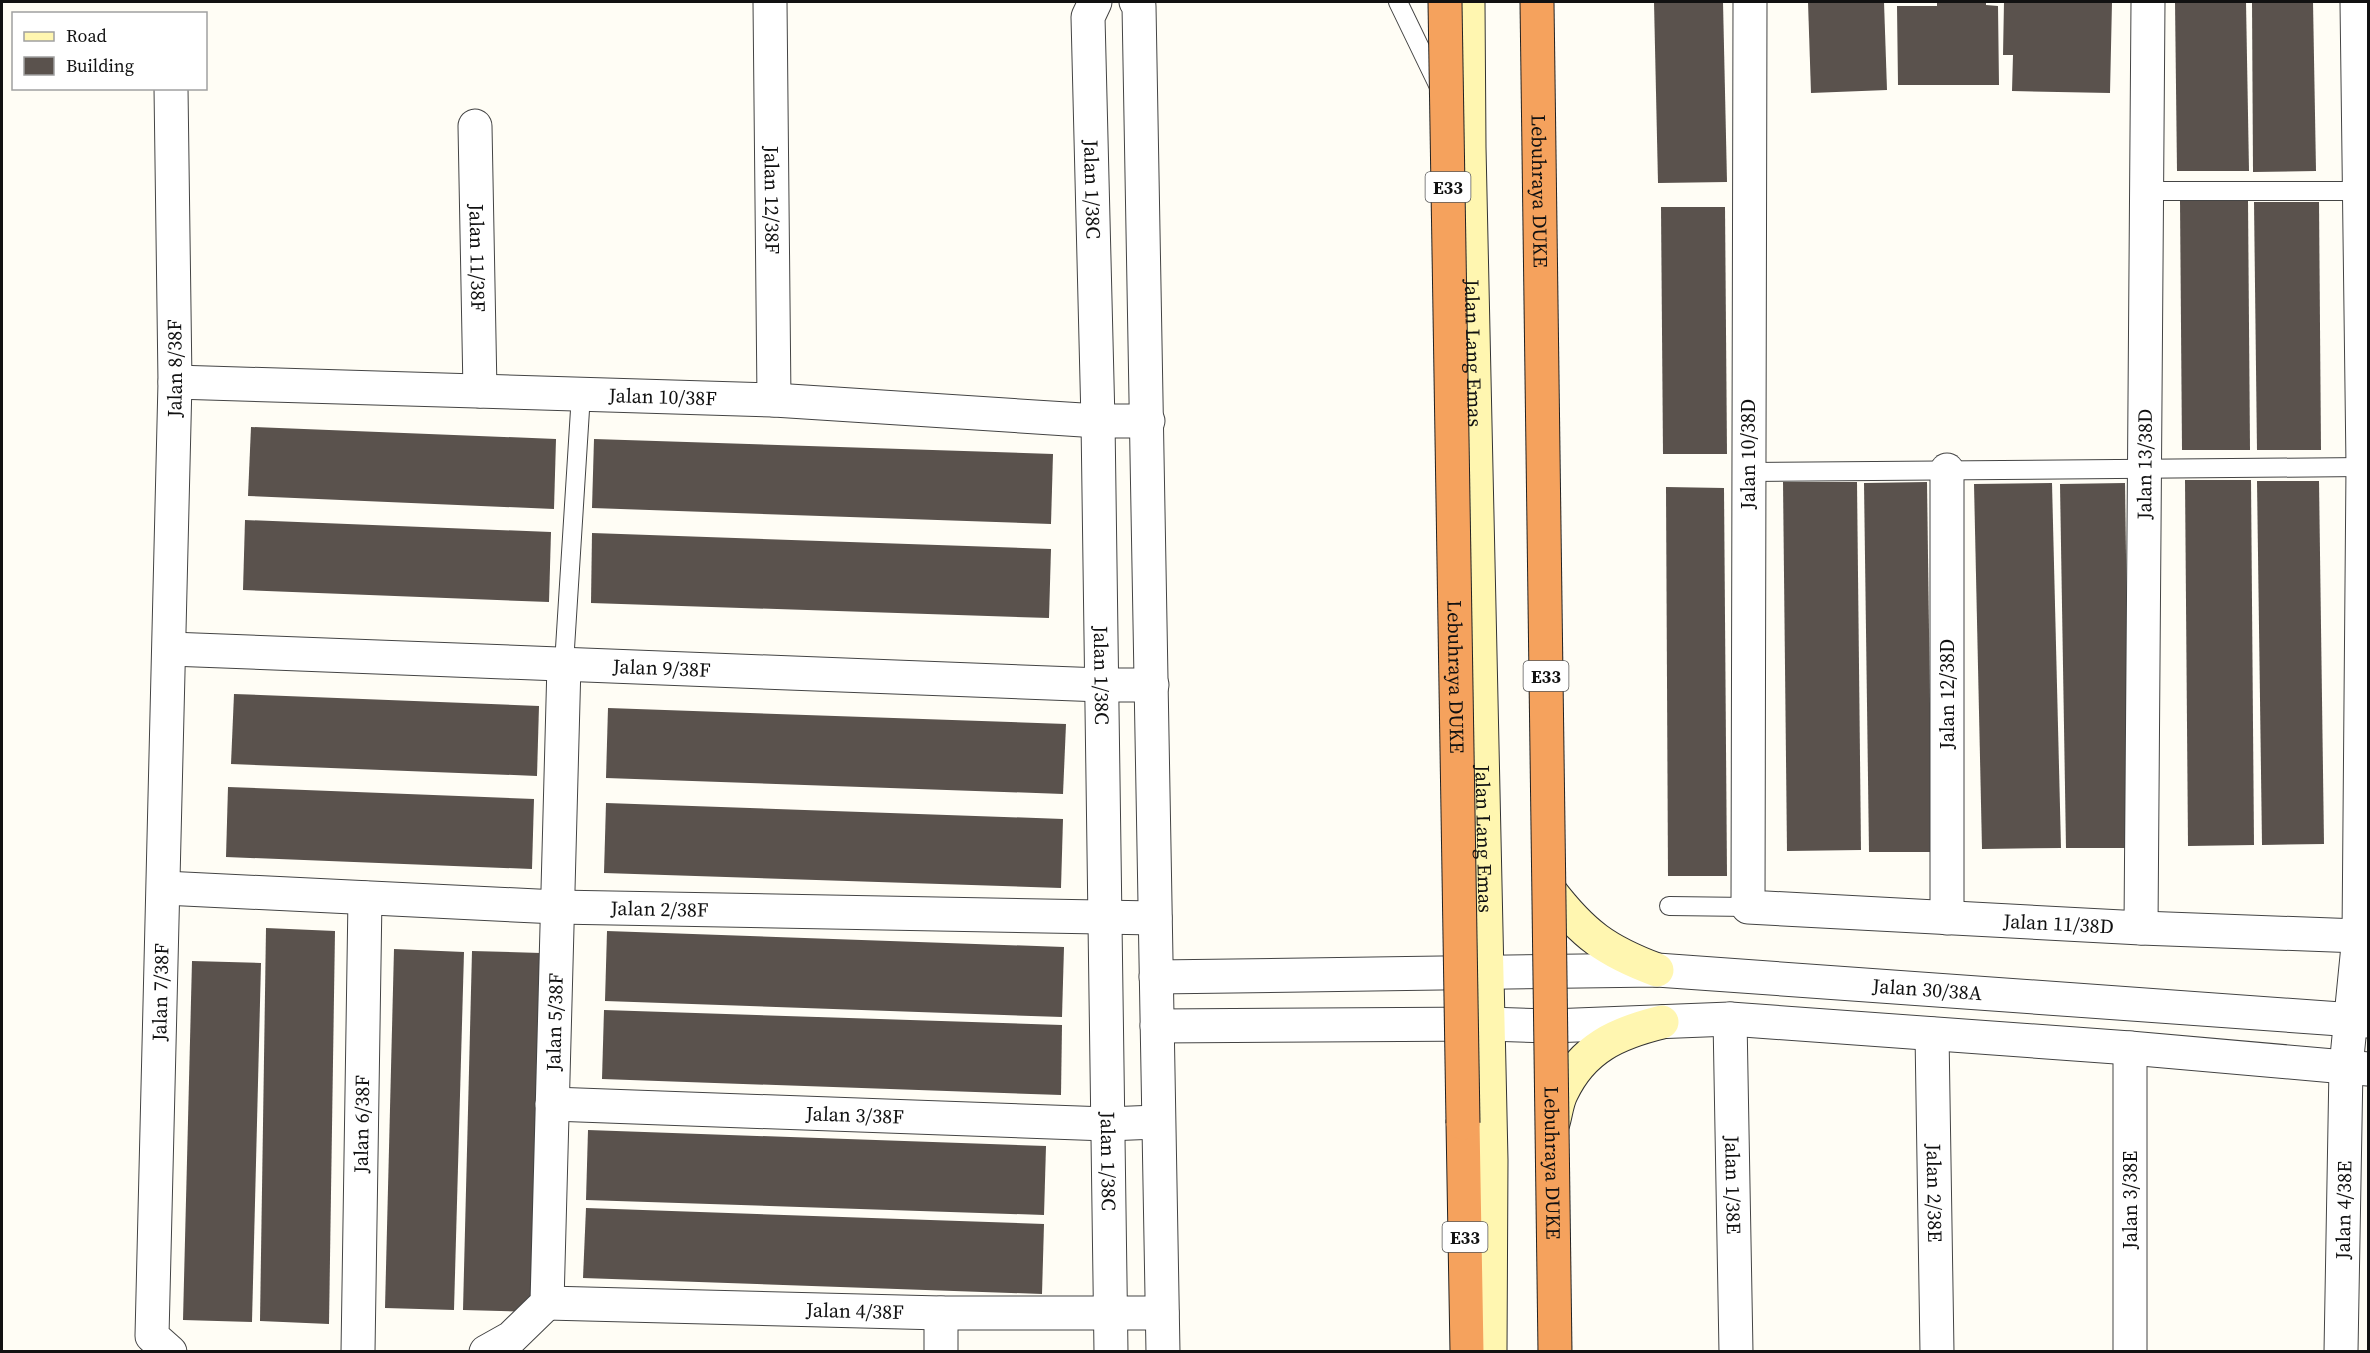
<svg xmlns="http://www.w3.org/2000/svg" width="2370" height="1353" font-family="'Source Serif 4',serif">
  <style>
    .building { fill: #5a524d }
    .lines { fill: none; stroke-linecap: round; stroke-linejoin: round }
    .service-casing { stroke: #444; stroke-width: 20 }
    .minor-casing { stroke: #444; stroke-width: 35 }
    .secondary-casing { stroke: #333; stroke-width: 35 }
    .motorway-casing { stroke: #222; stroke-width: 35 }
    .service { stroke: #fff; stroke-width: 18 }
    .minor { stroke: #fff; stroke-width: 33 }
    .secondary { stroke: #fff6b0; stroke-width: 33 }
    .motorway { stroke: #f5a25d; stroke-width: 33 }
    .motorway-bridge-casing { stroke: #222; stroke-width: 35; stroke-linecap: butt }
    .motorway-bridge { stroke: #f5a25d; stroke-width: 33 }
    .labels { text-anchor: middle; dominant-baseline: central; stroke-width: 6; stroke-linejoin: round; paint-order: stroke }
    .shield { fill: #fff; stroke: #585858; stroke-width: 1.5 }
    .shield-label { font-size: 18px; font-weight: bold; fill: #111 }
    .street-label { font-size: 20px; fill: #111; stroke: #fff }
  </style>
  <rect width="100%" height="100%" fill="#fffdf5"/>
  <g class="building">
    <polygon points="1654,2 1723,2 1727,182 1658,183"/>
    <polygon points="1808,2 1884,2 1887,90 1811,93"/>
    <polygon points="1937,2 1986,2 1986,5 1998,6 1999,85 1898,85 1897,6 1937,6"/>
    <polygon points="2004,2 2112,2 2110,93 2012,91 2013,55 2003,55"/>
    <polygon points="2175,2 2246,2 2249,171 2177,171"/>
    <polygon points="2252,2 2313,2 2316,171 2253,172"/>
    <polygon points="2180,201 2248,201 2250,450 2182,450"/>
    <polygon points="2254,202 2319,202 2321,450 2257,450"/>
    <polygon points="1661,207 1725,207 1727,454 1663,454"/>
    <polygon points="251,427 556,439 554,509 248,496"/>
    <polygon points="594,439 1053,454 1051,524 592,508"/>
    <polygon points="2185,480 2251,480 2254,845 2188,846"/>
    <polygon points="2257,481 2319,481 2324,844 2262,845"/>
    <polygon points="1783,482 1857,482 1861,850 1787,851"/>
    <polygon points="1927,482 1932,852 1869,852 1864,483"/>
    <polygon points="2052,483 2061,848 1982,849 1974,484"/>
    <polygon points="2125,483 2130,848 2066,848 2060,484"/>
    <polygon points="1666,487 1724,488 1727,876 1668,876"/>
    <polygon points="245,520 551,532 549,602 243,590"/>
    <polygon points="592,533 1051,549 1049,618 591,603"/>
    <polygon points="234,694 539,706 537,776 231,764"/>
    <polygon points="608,708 1066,724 1063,794 606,778"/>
    <polygon points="228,787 534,799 532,869 226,857"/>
    <polygon points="606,803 1063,819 1061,888 604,873"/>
    <polygon points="266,928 335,931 329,1324 260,1321"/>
    <polygon points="607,931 1064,947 1062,1017 605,1001"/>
    <polygon points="394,949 464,952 454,1310 385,1308"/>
    <polygon points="472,951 541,953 532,1312 463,1310"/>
    <polygon points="192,961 261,963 252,1322 183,1320"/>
    <polygon points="604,1010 1062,1025 1061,1095 602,1079"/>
    <polygon points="588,1130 1046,1146 1044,1215 586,1200"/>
    <polygon points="586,1208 1044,1224 1042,1294 583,1278"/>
  </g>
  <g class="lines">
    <g class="service-casing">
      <g id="service">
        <polyline points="1398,2 1440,89"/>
        <polyline points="2146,191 2360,191"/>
        <polyline points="1748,472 2363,467"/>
        <polyline points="564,664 581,394"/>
        <polyline points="1669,906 1748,907"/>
      </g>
    </g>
    <g class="minor-casing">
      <g id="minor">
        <path id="s1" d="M 770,2 L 774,400"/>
        <path id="s2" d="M 1095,2 L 1088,17 L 1098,421 L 1111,1352"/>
        <polyline points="1136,2 1139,6 1163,1352"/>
        <path id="s3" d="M 1750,2 L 1748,907 L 2141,928 L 2359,936 L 2368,934"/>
        <path id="s4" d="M 475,126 L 480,391"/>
        <path id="s5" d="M 175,382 L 774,400 L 1098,421 L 1148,421"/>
        <path id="s6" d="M 170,649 L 1102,685 L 1152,685"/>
        <path id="s7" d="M 164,888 L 557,907 L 1155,918"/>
        <polyline points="1947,918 1947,470"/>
        <path id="s8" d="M 2141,928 L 2148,2"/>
        <path id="s9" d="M 1156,977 L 1657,970 L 2368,1021"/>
        <path id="s10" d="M 1730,1019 L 1736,1352"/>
        <polyline points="1157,1026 1488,1024 1551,1026 1730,1019 2130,1048 2368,1069"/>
        <path id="s11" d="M 1932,1034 L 1937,1352"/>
        <path id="s12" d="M 552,1104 L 1107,1124 L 1157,1122"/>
        <path id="s13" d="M 547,1303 L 941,1313 L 1162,1313"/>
        <polyline points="941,1313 941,1352"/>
        <path id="s14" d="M 170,1352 L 152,1336 L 175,382 L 171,88"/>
        <path id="s15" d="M 358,1352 L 365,898"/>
        <path id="s16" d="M 486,1352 L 511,1338 L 547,1303 L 564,664"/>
        <polyline points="2130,1352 2130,1048"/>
        <path id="s17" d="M 2341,1352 L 2346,1067 L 2359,936 L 2363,467 L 2357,2"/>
      </g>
    </g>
    <g class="secondary-casing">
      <g id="secondary">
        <path id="s18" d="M 1468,2 L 1469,147 L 1491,1160 L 1490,1352"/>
        <path d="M 1550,891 C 1583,934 1606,951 1657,970"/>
        <path d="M 1553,1123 C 1556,1113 1557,1101 1562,1092 C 1583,1048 1617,1033 1662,1022"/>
      </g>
    </g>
    <g class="motorway-casing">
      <polyline id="motorway" points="1463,1123 1467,1352"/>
    </g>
    <use href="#service" class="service"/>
    <use href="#minor" class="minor"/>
    <use href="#secondary" class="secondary"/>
    <use href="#motorway" class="motorway"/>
    <g class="motorway-bridge-casing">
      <g id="motorway-bridge">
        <path id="s19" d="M 1445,2 L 1463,1123"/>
        <path id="s20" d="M 1537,2 L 1555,1352"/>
      </g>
    </g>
    <use href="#motorway-bridge" class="motorway-bridge"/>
  </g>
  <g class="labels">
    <g class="shield">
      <rect x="1425.5" y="172" width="45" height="30" rx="4.5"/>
      <rect x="1523.5" y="661" width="45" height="30" rx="4.5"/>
      <rect x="1442.5" y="1222" width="45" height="30" rx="4.5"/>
    </g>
    <g class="shield-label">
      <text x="1448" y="187">E33</text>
      <text x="1546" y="676">E33</text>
      <text x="1465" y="1237">E33</text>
    </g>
    <g class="street-label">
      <text stroke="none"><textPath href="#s2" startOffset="189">Jalan 1/38C</textPath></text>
      <text stroke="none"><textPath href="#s20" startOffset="189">Lebuhraya DUKE</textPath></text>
      <text stroke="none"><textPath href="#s1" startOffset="198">Jalan 12/38F</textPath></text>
      <text stroke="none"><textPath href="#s4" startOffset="132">Jalan 11/38F</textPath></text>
      <text stroke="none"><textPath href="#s18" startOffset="351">Jalan Lang Emas</textPath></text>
      <text stroke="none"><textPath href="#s14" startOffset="992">Jalan 8/38F</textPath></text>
      <text stroke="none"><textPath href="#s5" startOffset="488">Jalan 10/38F</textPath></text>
      <text transform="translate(1748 454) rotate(-90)">Jalan 10/38D</text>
      <text stroke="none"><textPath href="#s8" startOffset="464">Jalan 13/38D</textPath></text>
      <text stroke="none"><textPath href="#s6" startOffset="492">Jalan 9/38F</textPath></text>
      <text stroke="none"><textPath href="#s2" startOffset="675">Jalan 1/38C</textPath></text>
      <text stroke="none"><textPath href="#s19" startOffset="675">Lebuhraya DUKE</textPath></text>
      <text transform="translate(1947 694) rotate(-90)">Jalan 12/38D</text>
      <text stroke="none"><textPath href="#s18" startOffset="837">Jalan Lang Emas</textPath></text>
      <text stroke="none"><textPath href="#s7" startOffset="496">Jalan 2/38F</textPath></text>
      <text stroke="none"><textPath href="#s3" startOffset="1216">Jalan 11/38D</textPath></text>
      <text stroke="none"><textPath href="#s9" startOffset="772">Jalan 30/38A</textPath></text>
      <text stroke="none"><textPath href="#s14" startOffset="368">Jalan 7/38F</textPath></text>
      <text stroke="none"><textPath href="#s16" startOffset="360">Jalan 5/38F</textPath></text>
      <text stroke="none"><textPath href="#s12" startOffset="303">Jalan 3/38F</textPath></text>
      <text stroke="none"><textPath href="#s15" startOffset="228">Jalan 6/38F</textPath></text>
      <text stroke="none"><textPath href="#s2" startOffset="1161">Jalan 1/38C</textPath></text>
      <text stroke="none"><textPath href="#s20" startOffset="1161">Lebuhraya DUKE</textPath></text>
      <text stroke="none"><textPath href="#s10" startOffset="166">Jalan 1/38E</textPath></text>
      <text stroke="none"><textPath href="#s11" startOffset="159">Jalan 2/38E</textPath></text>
      <text transform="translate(2130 1200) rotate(-90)">Jalan 3/38E</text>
      <text stroke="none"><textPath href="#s17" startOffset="142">Jalan 4/38E</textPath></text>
      <text stroke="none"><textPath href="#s13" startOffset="308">Jalan 4/38F</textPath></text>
    </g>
  </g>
  <rect width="2370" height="1353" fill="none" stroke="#111111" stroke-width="6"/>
  <rect x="12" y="12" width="195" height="78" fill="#ffffff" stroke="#a0a0a0" stroke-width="1.5"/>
  <rect x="24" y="32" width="30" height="9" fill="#fff6b0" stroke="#a0a0a0" stroke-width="1.5"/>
  <text x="66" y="42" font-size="18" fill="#111111">Road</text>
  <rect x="24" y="57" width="30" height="18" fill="#5a524d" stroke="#a0a0a0" stroke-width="1.5"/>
  <text x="66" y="72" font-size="18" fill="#111111">Building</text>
</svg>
